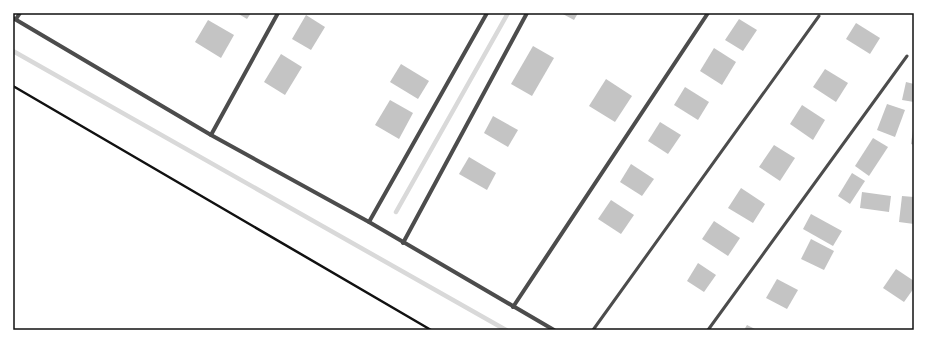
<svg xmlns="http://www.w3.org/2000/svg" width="927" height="343" font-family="'Exo 2',sans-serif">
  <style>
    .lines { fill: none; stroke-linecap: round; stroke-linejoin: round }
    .stream { stroke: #d9d9d9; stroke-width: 4.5 }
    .building { fill: #c4c4c4 }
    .path { stroke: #111; stroke-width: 2.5 }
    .service { stroke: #4c4c4c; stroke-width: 3 }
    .minor { stroke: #4c4c4c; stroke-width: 4 }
    .neatline { fill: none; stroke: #111; stroke-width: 1.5 }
  </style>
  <rect width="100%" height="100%" fill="#fff"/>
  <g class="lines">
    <g class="stream">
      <polyline points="13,51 506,330"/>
      <polyline points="396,212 508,13"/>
    </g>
  </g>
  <g class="building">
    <polygon points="237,13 251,13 247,19"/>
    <polygon points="561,13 578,13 574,20"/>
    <polygon points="306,15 325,27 311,50 292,39"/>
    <polygon points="739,19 757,30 743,51 725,40"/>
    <polygon points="208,20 234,35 221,58 195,42"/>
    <polygon points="856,23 880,38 870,54 846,39"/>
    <polygon points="533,46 554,58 532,96 511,84"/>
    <polygon points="714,48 736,62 722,85 700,71"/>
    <polygon points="281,54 302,67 285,95 264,82"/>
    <polygon points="401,64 429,81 418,99 390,82"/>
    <polygon points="825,69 848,83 836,102 813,87"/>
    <polygon points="606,79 632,96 615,122 589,106"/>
    <polygon points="906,82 914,84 914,102 902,100"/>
    <polygon points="685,87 709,102 698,120 674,105"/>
    <polygon points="390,100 413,113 399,139 375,125"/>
    <polygon points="887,104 905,110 895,137 877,130"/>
    <polygon points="802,105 825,120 813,140 790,124"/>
    <polygon points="493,116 518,130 508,147 484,133"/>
    <polygon points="660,122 681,135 668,154 648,141"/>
    <polygon points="913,130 914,130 914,145 911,144"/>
    <polygon points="873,138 888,147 869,176 855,166"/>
    <polygon points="774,145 795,158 780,181 759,167"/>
    <polygon points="469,157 496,173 487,190 459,174"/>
    <polygon points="631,164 654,179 642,196 620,182"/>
    <polygon points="852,173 865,181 850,204 838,196"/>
    <polygon points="741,188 765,204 753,223 728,208"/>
    <polygon points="862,192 891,196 889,212 860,208"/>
    <polygon points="902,196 914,197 914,224 899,222"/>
    <polygon points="611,200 634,215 621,234 598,219"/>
    <polygon points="811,214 842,231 833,246 803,229"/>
    <polygon points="714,221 740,238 728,256 702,239"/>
    <polygon points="811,239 834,251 824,270 801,259"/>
    <polygon points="698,263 716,275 704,292 687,281"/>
    <polygon points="896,269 914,281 914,288 904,302 883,288"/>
    <polygon points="777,279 798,290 787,309 766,298"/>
    <polygon points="747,325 757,330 744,330"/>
  </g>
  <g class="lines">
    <polyline class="path" points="13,86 431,330"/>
    <g class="service">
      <polyline points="593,330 819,16"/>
      <polyline points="708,330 907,56"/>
    </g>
    <g class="minor">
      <polyline points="13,18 211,135 369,222 554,330"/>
      <polyline points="16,19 20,13"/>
      <polyline points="211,135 278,13"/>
      <polyline points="369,222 487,13"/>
      <polyline points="403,243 527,13"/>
      <polyline points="513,307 708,13"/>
    </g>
  </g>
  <rect width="927" height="343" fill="none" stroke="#ffffff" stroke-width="28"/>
  <rect x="14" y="14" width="899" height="315" class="neatline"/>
</svg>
